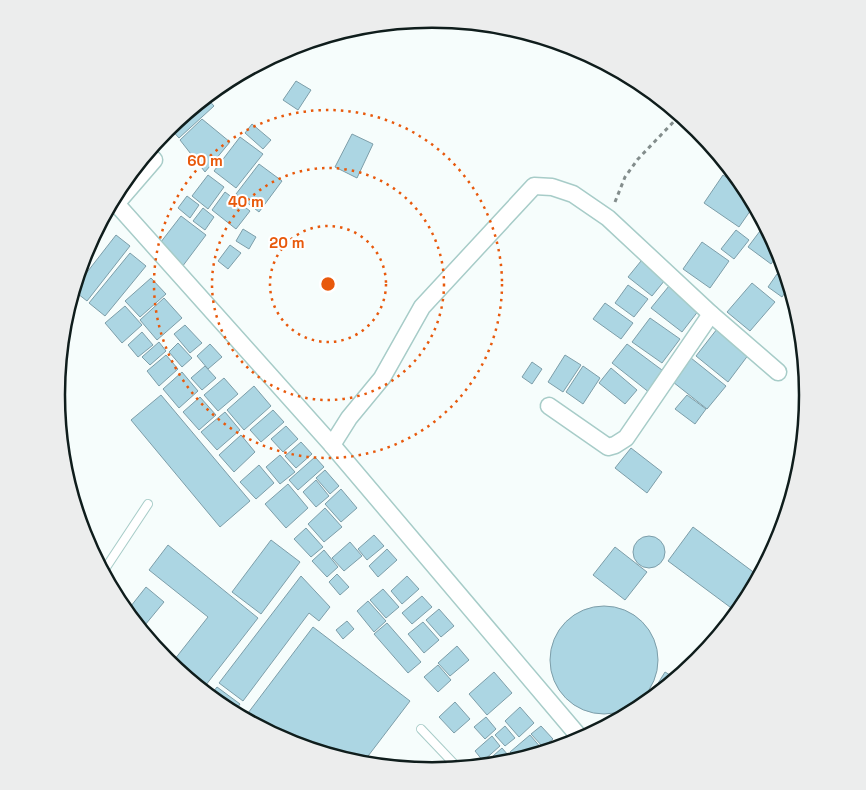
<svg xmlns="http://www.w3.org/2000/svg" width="866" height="790" font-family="'Space Grotesk',sans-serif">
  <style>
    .building { fill: #acd6e3; stroke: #7d9ea9 }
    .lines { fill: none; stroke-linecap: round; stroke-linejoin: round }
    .service-casing { stroke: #a7ccc8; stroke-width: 10 }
    .minor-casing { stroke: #a7ccc8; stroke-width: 19 }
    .path { stroke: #838d8c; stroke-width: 3; stroke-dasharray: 4 4; stroke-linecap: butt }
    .service { stroke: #fff; stroke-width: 8 }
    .minor { stroke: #fff; stroke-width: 16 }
    .ring { fill: none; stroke: #e8590c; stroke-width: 2.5; stroke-dasharray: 2.5 5 }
    .rim { fill: none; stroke: #0f1d1c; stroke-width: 2.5 }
    .centre { fill: #e8590c; stroke: #fff; stroke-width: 2.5 }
    .ring-label { font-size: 15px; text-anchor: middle; font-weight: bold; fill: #e8590c; stroke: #fff; stroke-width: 4; stroke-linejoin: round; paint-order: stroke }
  </style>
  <rect width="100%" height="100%" fill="#f6fdfc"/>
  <g class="building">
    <polygon points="296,81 311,90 298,110 283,100"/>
    <polygon points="206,97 214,106 179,138 169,127"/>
    <polygon points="202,119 230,142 205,172 180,140"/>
    <polygon points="252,124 271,140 263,149 245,133"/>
    <polygon points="352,134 373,144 357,178 335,167"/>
    <polygon points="240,137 263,154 236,188 214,171"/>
    <polygon points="259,164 282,181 259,212 236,194"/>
    <polygon points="208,175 224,187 208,209 192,196"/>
    <polygon points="723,175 750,194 755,204 739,227 704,203"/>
    <polygon points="225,192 250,211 236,229 212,210"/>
    <polygon points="187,196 199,205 190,218 178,208"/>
    <polygon points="203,208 214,217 205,230 193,221"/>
    <polygon points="181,216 206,235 182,267 157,247"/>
    <polygon points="763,227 771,233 781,251 771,264 748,247"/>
    <polygon points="243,229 256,237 249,249 236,241"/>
    <polygon points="736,230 749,240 734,259 721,249"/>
    <polygon points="116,235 130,246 87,301 73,290 74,289"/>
    <polygon points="702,242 729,261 710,288 683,269"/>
    <polygon points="230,245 241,253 228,269 218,261"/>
    <polygon points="130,253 146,266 105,316 89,303"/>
    <polygon points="641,261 665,280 652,296 628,277"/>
    <polygon points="777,274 791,284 782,297 768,287"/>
    <polygon points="151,278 166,294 140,317 125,301"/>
    <polygon points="752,283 775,302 750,331 727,312"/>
    <polygon points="628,285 648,299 634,317 615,303"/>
    <polygon points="669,286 699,310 682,332 651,308"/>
    <polygon points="164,298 182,318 157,340 140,320"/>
    <polygon points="605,303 633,323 621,339 593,319"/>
    <polygon points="125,306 142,325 122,343 105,323"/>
    <polygon points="650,318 680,339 662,363 632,342"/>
    <polygon points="185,325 202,343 190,353 174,334"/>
    <polygon points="717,329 749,354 728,382 696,356"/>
    <polygon points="142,332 153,345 138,357 128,345"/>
    <polygon points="159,342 166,351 150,365 142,357"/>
    <polygon points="178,343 192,358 182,367 169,352"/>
    <polygon points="210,344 222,357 208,369 197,356"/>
    <polygon points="627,344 666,373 650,393 612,363"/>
    <polygon points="166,355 178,369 159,386 147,371"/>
    <polygon points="565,355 581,365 563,392 548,382"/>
    <polygon points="691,358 726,386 707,409 673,382"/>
    <polygon points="532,362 542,369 532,384 522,377"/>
    <polygon points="205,366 216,378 202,390 191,378"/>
    <polygon points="583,366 600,378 583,404 566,392"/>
    <polygon points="611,368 637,390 625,404 599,383"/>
    <polygon points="182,372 198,391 179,408 163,389"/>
    <polygon points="224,378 238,394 218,411 204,395"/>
    <polygon points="254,386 271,406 244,430 227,410"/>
    <polygon points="161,395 250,501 220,527 131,420"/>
    <polygon points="687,395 706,409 695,424 675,409"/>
    <polygon points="200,397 216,415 199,430 183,412"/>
    <polygon points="273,410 284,422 261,442 250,430"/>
    <polygon points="225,412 240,430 217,450 201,432"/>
    <polygon points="286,426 298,439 283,452 271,439"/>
    <polygon points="241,435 255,452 234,472 219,455"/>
    <polygon points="301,442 312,454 296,468 285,456"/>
    <polygon points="631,448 662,472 647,493 615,468"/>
    <polygon points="280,455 295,472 280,484 266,467"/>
    <polygon points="315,457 324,467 298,490 289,480"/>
    <polygon points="259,465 274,483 256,499 240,482"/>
    <polygon points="325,470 339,486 330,494 316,478"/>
    <polygon points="316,480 329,496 316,507 303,492"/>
    <polygon points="288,484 308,508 286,528 265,504"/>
    <polygon points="341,489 357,508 341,522 325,504"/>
    <polygon points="325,508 342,527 324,542 308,524"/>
    <polygon points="693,527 760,577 746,604 738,613 668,561"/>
    <polygon points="306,528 323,547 311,557 294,539"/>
    <polygon points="374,535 384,546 367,560 358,549"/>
    <circle cx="649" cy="552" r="16"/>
    <polygon points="271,540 300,562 261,614 232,592"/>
    <polygon points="350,542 362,556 344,571 332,558"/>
    <polygon points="168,545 258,618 202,690 171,664 208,617 149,570"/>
    <polygon points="615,547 647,572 625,600 593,575"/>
    <polygon points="387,549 397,560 378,577 369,566"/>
    <polygon points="324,550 338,567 327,577 312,561"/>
    <polygon points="337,574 349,587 340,595 329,582"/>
    <polygon points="301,576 330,607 319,621 309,613 243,701 219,683"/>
    <polygon points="407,576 419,589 402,604 391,591"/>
    <polygon points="146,587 164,602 145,625 127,611"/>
    <polygon points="383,589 399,607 386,618 370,600"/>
    <polygon points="422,596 432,607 412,624 402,613"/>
    <polygon points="368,601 386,621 374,632 357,611"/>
    <circle cx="604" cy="660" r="54"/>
    <polygon points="439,609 454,626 441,637 426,620"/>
    <polygon points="347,621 354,629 343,639 336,630"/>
    <polygon points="423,622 439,640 424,653 408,634"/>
    <polygon points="387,623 421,662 408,673 374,634"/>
    <polygon points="313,627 410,701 362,764 289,742 245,717"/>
    <polygon points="457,646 469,660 450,676 438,663"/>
    <polygon points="438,665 451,680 438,692 424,677"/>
    <polygon points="494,672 512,693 487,715 469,694"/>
    <polygon points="665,672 677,679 645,706 644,706"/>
    <polygon points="217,687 240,704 234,713 224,708 210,696"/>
    <polygon points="455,702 470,719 454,733 439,717"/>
    <polygon points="520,707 534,723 519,737 505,721"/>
    <polygon points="486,717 496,729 485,739 474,727"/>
    <polygon points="505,726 515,738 505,746 495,735"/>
    <polygon points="541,726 553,739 543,747 531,734"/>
    <polygon points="530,735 542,749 533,756 517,761 510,752"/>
    <polygon points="492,736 500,746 483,761 475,751"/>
    <polygon points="502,748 514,762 486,766 484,764"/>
  </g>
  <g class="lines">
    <g class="service-casing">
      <g id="service">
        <polyline points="103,572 148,504"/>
        <polyline points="421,729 459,769"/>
      </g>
    </g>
    <g class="minor-casing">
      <g id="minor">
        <polyline points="113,200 332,445 582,740"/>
        <polyline points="116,204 154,160 147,153"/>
        <polyline points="549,406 608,447 615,445 626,438 711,314"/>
        <polyline points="332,445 349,418 382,378 422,307 534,186 552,187 573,194 608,218 711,314 778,372"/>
      </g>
    </g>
    <polyline class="path" points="615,202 625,177 638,159 681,114"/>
    <use href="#service" class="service"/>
    <use href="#minor" class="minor"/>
  </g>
  <g class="ring">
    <circle cx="328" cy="284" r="58"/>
    <circle cx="328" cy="284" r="116"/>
    <circle cx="328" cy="284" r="174"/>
  </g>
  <path d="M0 0H866V790H0ZM65 395a367 367 0 1 1 734 0a367 367 0 1 1-734 0Z" fill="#eceded" fill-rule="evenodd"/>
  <path class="rim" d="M65 395a367 367 0 1 1 734 0a367 367 0 1 1-734 0Z"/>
  <circle cx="328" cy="284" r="8" class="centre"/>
  <g class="ring-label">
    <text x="205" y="166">60 m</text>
    <text x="246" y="207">40 m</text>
    <text x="287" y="248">20 m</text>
  </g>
</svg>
